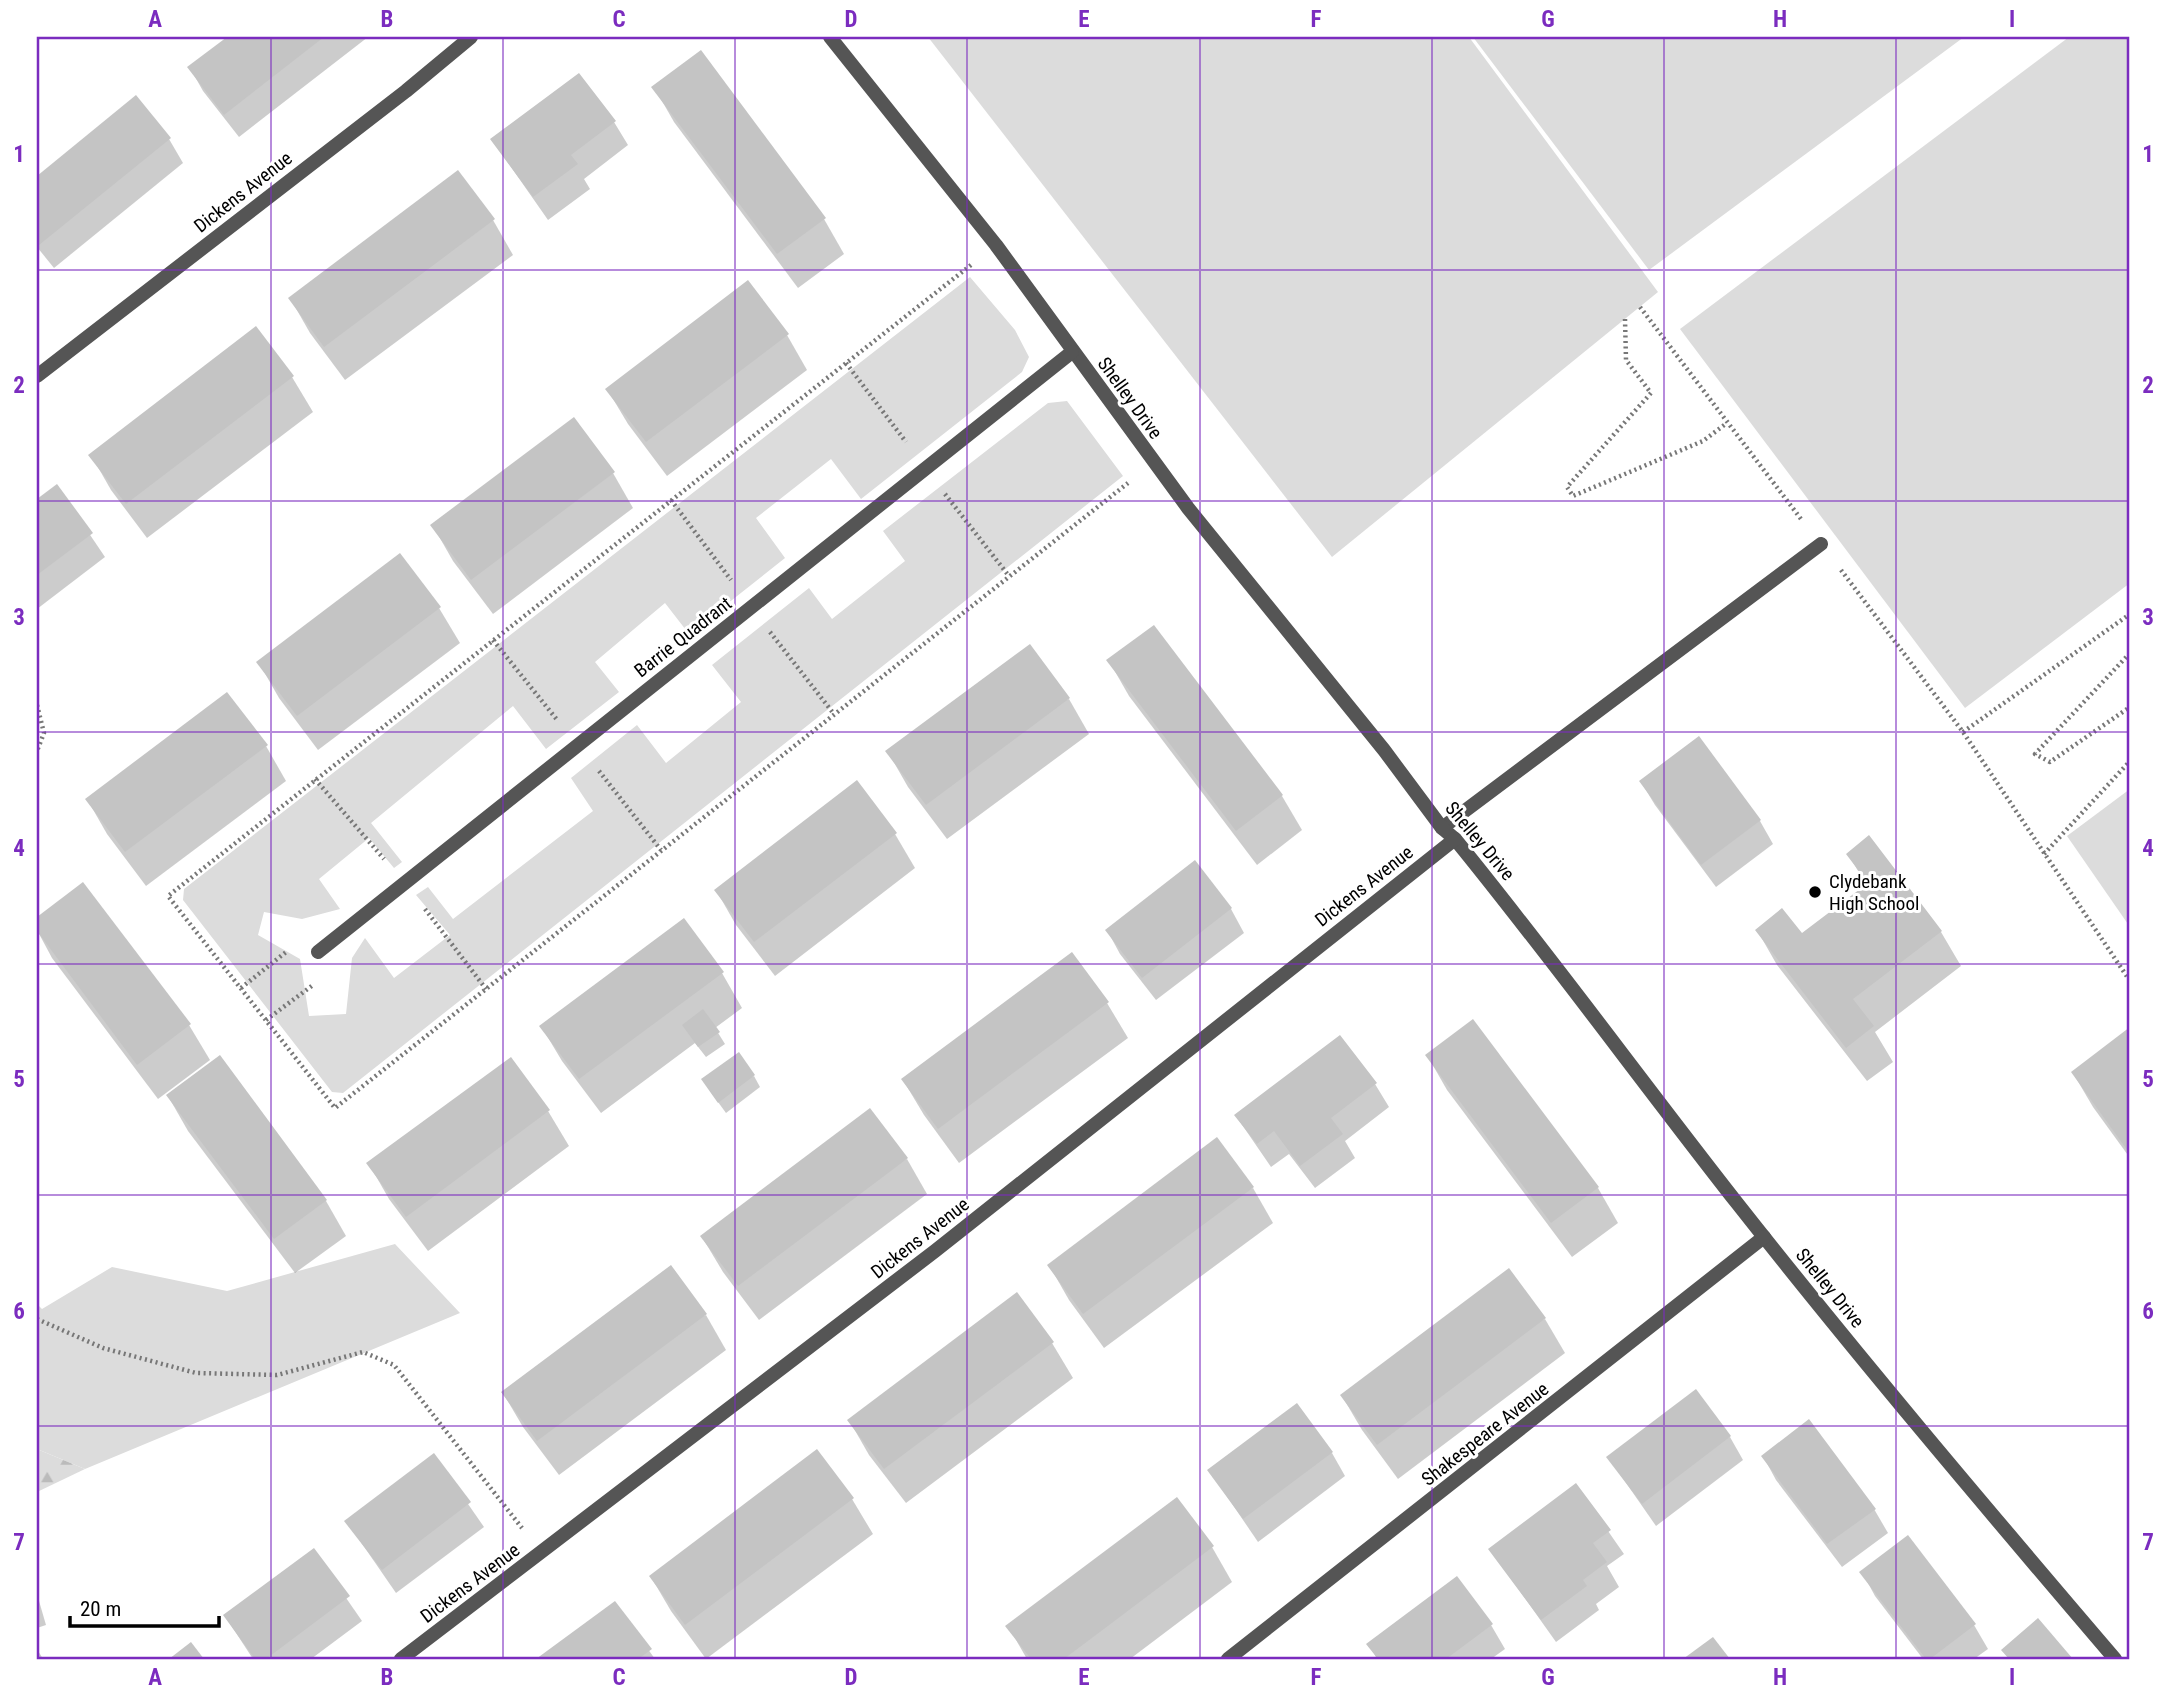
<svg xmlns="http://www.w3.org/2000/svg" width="2167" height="1696" font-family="'Roboto Condensed',sans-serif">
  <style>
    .grass { fill: #dcdcdc }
    .forest { fill: url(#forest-firs) }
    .shadow { fill: #0003 }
    .building { fill: #c4c4c4 }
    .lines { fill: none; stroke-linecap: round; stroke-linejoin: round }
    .path { stroke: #777; stroke-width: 4.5; stroke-dasharray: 2 3.5; stroke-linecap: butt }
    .service { stroke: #555; stroke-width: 14 }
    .minor { stroke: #555; stroke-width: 14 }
    .grid { fill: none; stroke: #7b2cbf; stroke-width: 2; stroke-opacity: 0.55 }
    .poi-dot { fill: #000; stroke: #fff; stroke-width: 2.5 }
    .labels { text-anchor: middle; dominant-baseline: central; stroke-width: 6; stroke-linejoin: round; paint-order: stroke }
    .street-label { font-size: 19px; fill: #000; stroke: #fff }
    .poi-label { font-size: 19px; fill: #000; stroke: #fff; text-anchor: start }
    .neatline { fill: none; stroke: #7b2cbf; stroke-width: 2.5 }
    .grid-label { font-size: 23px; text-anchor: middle; font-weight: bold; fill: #7b2cbf }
  </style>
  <defs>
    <pattern id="forest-firs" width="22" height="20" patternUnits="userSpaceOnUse" patternTransform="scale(1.75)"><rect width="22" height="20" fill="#dcdcdc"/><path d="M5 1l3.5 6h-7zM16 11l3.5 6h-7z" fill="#bbb"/></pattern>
  </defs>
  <rect width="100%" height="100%" fill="#fff"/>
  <g class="grass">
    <polygon points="928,37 1469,37 1658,292 1332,557"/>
    <polygon points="1473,37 1964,37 1649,270"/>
    <polygon points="2069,37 2130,37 2130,583 1965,708 1680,329"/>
    <polygon points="970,277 1015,330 1029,357 1022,372 861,499 831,459 756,518 785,558 689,634 665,603 595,662 619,692 546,749 513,706 371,823 402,862 394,868 369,838 319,879 340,909 302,919 264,912 258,935 300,959 309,1016 346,1014 352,958 365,938 394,978 450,935 416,895 428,887 453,919 593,811 571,778 637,725 666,763 741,702 712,665 809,588 832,619 905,561 883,531 1048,403 1067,401 1123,476 343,1093 332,1092 183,900 184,889"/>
    <polygon points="2130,789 2130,927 2067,836"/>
    <polygon points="395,1244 460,1313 85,1469 37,1449 37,1304 42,1309 112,1267 227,1291"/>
  </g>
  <polygon class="forest" points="37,1449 85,1469 37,1492"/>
  <g class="shadow">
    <polygon points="230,37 368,37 239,137 203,91 190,68"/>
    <polygon points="654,87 824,219 844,254 798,288 674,122"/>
    <polygon points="136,98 169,139 183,163 54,268 37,247 37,178"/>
    <polygon points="614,122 628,145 584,179 590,189 548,220 492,140"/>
    <polygon points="493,220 513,255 345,380 310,333 290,298"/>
    <polygon points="787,335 807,370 667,476 628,424 607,389"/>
    <polygon points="292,377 313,412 147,538 111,490 91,455"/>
    <polygon points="613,473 633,508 493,614 453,561 433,526"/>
    <polygon points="57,486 105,557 37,609 37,501"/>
    <polygon points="439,608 460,643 318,750 279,698 259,663"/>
    <polygon points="1109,661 1282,796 1302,830 1257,865 1129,696"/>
    <polygon points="1069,699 1089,734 947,839 908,787 888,752"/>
    <polygon points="266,746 286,781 146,886 107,834 87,799"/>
    <polygon points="1641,782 1760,821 1773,844 1716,887 1655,805"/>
    <polygon points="895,834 915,868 775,976 736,925 716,890"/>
    <polygon points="1848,854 1941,932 1961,966 1875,1032 1893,1062 1867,1081 1777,965 1757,930 1801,936 1867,886"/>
    <polygon points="1195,863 1231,909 1244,933 1156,1000 1120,954 1107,930"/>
    <polygon points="83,884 189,1025 210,1060 158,1099 52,958 37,930 37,919"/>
    <polygon points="722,973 742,1008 715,1028 725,1044 706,1057 695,1043 601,1113 562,1061 541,1026"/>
    <polygon points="1107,1003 1128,1038 959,1163 924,1115 903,1080"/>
    <polygon points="2130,1029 2130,1158 2093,1107 2073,1073"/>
    <polygon points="1427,1055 1598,1188 1618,1223 1572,1257 1447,1090"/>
    <polygon points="754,1076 760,1087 726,1113 710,1091"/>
    <polygon points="1375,1084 1389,1107 1345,1141 1355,1158 1315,1188 1289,1154 1271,1167 1236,1116"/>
    <polygon points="168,1096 326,1201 346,1236 295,1273 188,1131"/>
    <polygon points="548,1111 569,1146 428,1251 389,1199 369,1164"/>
    <polygon points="907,1159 927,1194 759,1320 723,1272 702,1237"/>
    <polygon points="1253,1188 1273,1223 1104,1348 1069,1300 1049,1265"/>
    <polygon points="706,1315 726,1350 559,1475 523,1427 503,1393"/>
    <polygon points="1545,1319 1565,1353 1398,1479 1362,1430 1342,1396"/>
    <polygon points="1052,1343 1073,1378 906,1503 869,1455 849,1420"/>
    <polygon points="1730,1437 1743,1460 1656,1526 1608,1457"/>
    <polygon points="817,1452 852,1499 873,1534 706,1659 671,1611 651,1577"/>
    <polygon points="1332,1453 1345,1476 1258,1542 1209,1470"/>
    <polygon points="434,1455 484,1527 396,1593 347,1522"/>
    <polygon points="1763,1456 1874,1509 1888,1533 1842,1567 1776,1480"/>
    <polygon points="1576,1485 1624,1554 1607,1566 1619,1587 1596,1604 1599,1610 1556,1642 1490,1549"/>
    <polygon points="1212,1547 1232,1582 1130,1659 1027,1659 1008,1626"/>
    <polygon points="313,1550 362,1621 311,1659 253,1659 225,1616"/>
    <polygon points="1862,1572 1974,1625 1988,1649 1974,1659 1923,1659 1875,1596"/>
    <polygon points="37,1594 46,1625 37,1628"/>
    <polygon points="615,1603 655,1659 539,1659"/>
    <polygon points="1491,1625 1505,1649 1491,1659 1377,1659 1369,1644"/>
    <polygon points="37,1649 43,1659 37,1659"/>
  </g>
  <g class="building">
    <polygon points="227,37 324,37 224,115 187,67"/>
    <polygon points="701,50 826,218 777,254 651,87"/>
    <polygon points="579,73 616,121 571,155 578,164 533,197 490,139"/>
    <polygon points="136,95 171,138 39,245 37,176"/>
    <polygon points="458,170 495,219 324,347 288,298"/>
    <polygon points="748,280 789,334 646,442 605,389"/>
    <polygon points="256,326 294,376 126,504 88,455"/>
    <polygon points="574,417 615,472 471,580 430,525"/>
    <polygon points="57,484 93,533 37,575 37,499"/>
    <polygon points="400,553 441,607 297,716 256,662"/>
    <polygon points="1154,625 1283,795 1236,831 1106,660"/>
    <polygon points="1030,644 1070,698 926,805 885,751"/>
    <polygon points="227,692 268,745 125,852 85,799"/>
    <polygon points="1699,736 1761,820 1701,865 1639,781"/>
    <polygon points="857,780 897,833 754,942 714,890"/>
    <polygon points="1869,835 1942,931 1853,999 1874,1026 1846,1048 1755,930 1782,908 1802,933 1868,883 1846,854"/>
    <polygon points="1195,860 1232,908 1142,978 1105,930"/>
    <polygon points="83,882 191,1024 137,1065 37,931 37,917"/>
    <polygon points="684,918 724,972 579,1079 539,1026"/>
    <polygon points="1072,952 1109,1002 938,1129 901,1079"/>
    <polygon points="703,1009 720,1032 698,1047 682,1025"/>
    <polygon points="1473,1019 1599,1187 1551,1223 1425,1055"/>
    <polygon points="2130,1027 2130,1154 2071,1072"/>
    <polygon points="1340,1035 1377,1083 1331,1118 1343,1134 1300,1166 1274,1131 1257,1144 1234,1115"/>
    <polygon points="739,1052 755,1075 718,1103 701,1079"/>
    <polygon points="220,1055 327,1200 274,1239 166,1095"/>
    <polygon points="511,1057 550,1110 406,1217 366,1163"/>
    <polygon points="870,1108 908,1158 738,1286 700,1236"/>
    <polygon points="1217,1137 1254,1187 1083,1314 1047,1265"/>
    <polygon points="671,1265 707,1314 537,1441 501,1392"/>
    <polygon points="1509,1268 1546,1318 1377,1445 1340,1395"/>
    <polygon points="1017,1292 1054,1342 884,1469 847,1420"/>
    <polygon points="1696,1389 1731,1436 1642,1504 1606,1457"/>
    <polygon points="1297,1403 1333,1452 1243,1519 1207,1470"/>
    <polygon points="1809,1419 1876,1509 1827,1544 1761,1456"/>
    <polygon points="817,1449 854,1498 685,1625 649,1576"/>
    <polygon points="434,1453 471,1502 382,1570 344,1521"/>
    <polygon points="1576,1483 1611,1530 1593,1543 1607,1562 1583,1580 1587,1586 1541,1620 1488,1549"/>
    <polygon points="1177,1497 1214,1546 1064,1659 1031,1659 1005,1626"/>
    <polygon points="1908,1535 1976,1624 1930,1659 1926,1659 1859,1572"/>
    <polygon points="314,1548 350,1596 266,1659 255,1659 223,1615"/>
    <polygon points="1457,1576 1493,1624 1446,1659 1378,1659 1366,1644"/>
    <polygon points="615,1601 652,1649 638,1659 536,1659"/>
    <polygon points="2038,1618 2073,1659 2009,1659 2001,1650"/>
    <polygon points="1713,1637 1730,1659 1683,1659"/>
    <polygon points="191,1642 204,1659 169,1659"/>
  </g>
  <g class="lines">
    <g class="path">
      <polyline points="971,265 168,896 335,1108 1128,483"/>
      <polyline points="1640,307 1801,519"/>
      <polyline points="1625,319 1626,360 1651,393 1567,487 1573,496 1703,441 1727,423"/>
      <polyline points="846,363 906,442"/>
      <polyline points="945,494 1009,576"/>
      <polyline points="671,500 731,580"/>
      <polyline points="1841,570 1963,732 2130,981"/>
      <polyline points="770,632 834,714"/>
      <polyline points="493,640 558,721"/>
      <polyline points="2130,653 2035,754 2050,762 2130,707"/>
      <polyline points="37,705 44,733 37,751"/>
      <polyline points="1963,732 2130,614"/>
      <polyline points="599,771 661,850"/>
      <polyline points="315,779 384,859"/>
      <polyline points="2044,854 2130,761"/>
      <polyline points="425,909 486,989"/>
      <polyline points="241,988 286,952"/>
      <polyline points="266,1020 313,985"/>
      <polyline points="37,1319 103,1348 196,1373 277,1375 363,1352 394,1365 522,1528"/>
    </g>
    <polyline class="service" points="1442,828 1821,544"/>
    <g class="minor">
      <path d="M 830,37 L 996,245 L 1188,508 L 1384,750 L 1442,828 L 1455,839 C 1552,958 1642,1082 1737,1203 C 1859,1358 1987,1509 2115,1659"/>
      <polyline points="37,376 406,91 471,37"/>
      <polyline points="318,952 1072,352"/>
      <polyline points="401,1659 935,1251 1455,839"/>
      <polyline points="1228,1659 1764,1237"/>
    </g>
  </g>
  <path class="grid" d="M 271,37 L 271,1659M 503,37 L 503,1659M 735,37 L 735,1659M 967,37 L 967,1659M 1200,37 L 1200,1659M 1432,37 L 1432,1659M 1664,37 L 1664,1659M 1896,37 L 1896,1659M 37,270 L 2130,270M 37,501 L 2130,501M 37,732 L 2130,732M 37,964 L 2130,964M 37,1195 L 2130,1195M 37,1426 L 2130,1426"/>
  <circle class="poi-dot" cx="1815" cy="892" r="7"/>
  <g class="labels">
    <g class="street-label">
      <text transform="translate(243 192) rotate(-38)">Dickens Avenue</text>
      <text transform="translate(1130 398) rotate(54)">Shelley Drive</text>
      <text transform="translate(683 637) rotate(-38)">Barrie Quadrant</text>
      <text transform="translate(1480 841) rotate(50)">Shelley Drive</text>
      <text transform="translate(1364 886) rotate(-38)">Dickens Avenue</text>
      <text transform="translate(920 1238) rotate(-38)">Dickens Avenue</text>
      <text transform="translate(1830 1288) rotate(51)">Shelley Drive</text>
      <text transform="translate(1485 1434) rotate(-38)">Shakespeare Avenue</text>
      <text transform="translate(470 1583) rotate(-37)">Dickens Avenue</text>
    </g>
    <g class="poi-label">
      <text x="1829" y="881">Clydebank<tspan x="1829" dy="22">High School</tspan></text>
    </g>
  </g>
  <rect width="2167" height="1696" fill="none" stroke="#ffffff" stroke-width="77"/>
  <path d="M70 1616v10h149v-10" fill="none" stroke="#000000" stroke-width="3.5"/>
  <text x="80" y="1616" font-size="21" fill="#000000" stroke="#ffffff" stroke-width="5" paint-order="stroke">20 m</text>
  <rect x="38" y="38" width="2090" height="1620" class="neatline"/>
  <g class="grid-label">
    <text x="155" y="27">A</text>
    <text x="387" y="27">B</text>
    <text x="619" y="27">C</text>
    <text x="851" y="27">D</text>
    <text x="1084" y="27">E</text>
    <text x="1316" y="27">F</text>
    <text x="1548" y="27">G</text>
    <text x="1780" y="27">H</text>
    <text x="2012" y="27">I</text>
    <text x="19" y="162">1</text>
    <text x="2148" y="162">1</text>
    <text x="19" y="393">2</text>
    <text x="2148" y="393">2</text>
    <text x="19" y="625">3</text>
    <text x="2148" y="625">3</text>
    <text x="19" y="856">4</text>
    <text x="2148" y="856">4</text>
    <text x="19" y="1087">5</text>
    <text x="2148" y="1087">5</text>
    <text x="19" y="1319">6</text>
    <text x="2148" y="1319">6</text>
    <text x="19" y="1550">7</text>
    <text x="2148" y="1550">7</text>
    <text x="155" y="1685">A</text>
    <text x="387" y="1685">B</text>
    <text x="619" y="1685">C</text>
    <text x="851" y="1685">D</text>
    <text x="1084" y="1685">E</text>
    <text x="1316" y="1685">F</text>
    <text x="1548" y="1685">G</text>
    <text x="1780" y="1685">H</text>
    <text x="2012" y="1685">I</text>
  </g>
</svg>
